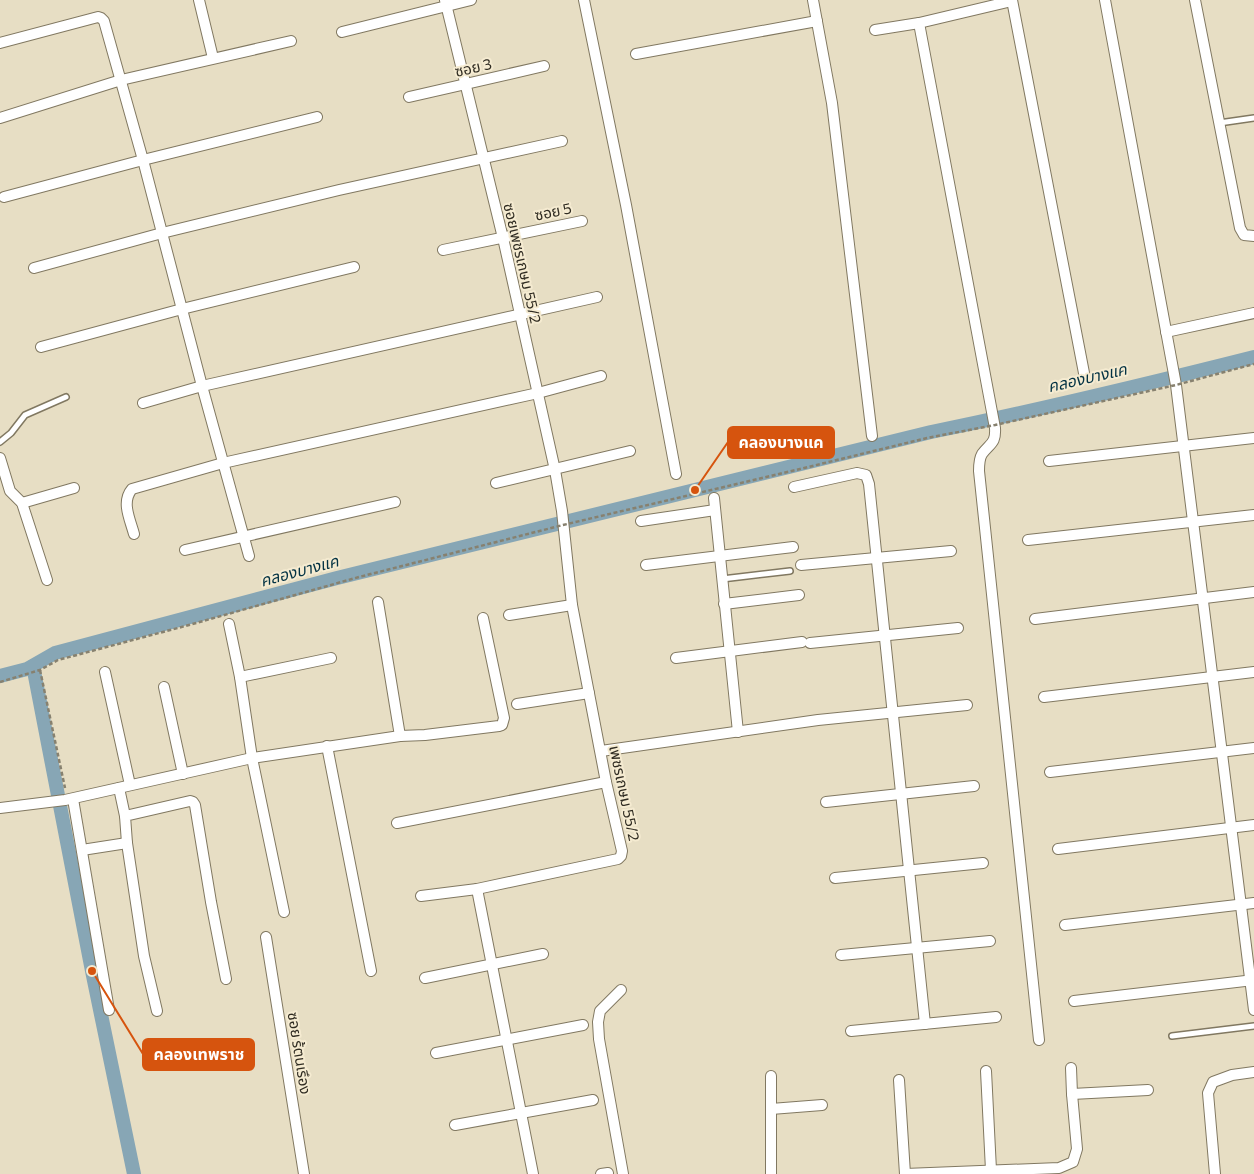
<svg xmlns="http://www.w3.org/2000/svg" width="1254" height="1174" font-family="Commissioner,'Noto Sans Thai',sans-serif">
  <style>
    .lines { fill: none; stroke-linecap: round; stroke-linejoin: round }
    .canal { stroke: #87a6b5; stroke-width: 14 }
    .lane-casing { stroke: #817861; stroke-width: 8 }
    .street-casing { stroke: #817861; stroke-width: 12 }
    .path { stroke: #87816f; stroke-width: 2.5; stroke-dasharray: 4 2.5; stroke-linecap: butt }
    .lane { stroke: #fff; stroke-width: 5 }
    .street { stroke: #fff; stroke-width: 10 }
    .path-bridge { stroke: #87816f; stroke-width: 2.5; stroke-dasharray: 4 2.5; stroke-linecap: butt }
    .labels { text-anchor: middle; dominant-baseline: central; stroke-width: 4; stroke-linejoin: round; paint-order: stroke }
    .street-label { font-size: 15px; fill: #302c22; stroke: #f5ebd1 }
    .water-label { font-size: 16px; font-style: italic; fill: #033243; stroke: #f5ebd1 }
    .leader { fill: none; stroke: #d6540e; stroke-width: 2 }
    .callout-dot { fill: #d6540e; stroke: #f5ebd1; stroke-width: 2 }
    .callout { fill: #d6540e; stroke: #d6540e; stroke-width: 2 }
    .callout-label { font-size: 16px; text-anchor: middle; font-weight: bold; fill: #fff }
  </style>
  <rect width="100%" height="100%" fill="#e7dec4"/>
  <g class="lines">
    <g class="canal">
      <polyline points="33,666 92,971 134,1174"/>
      <path d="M 0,676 L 27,669 L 55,653 L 337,578 L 931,432 C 1039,410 1147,384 1254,357"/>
    </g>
    <g class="lane-casing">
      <g id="lane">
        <polyline points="1219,123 1254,118"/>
        <polyline points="0,442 11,433 25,415 66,397"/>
        <polyline points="722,579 790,571"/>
        <polyline points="1172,1036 1254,1026"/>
      </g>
    </g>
    <g class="street-casing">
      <g id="street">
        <polyline points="199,0 213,58"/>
        <polyline points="584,0 626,205 676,474"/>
        <polyline points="813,0 832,103 872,436"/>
        <polyline points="1012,0 1084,373"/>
        <polyline points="1105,0 1176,385 1254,1010"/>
        <polyline points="1195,0 1240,228 1244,235 1254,236"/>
        <path d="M 1012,1 L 919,23 L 995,428 C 996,444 990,443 982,454 C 979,459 979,465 979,471 L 1039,1040"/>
        <polyline points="875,30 919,23"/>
        <polyline points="342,32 471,0"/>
        <polyline points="0,43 98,17 101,18 104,21 143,160 202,386 249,556"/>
        <polyline points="636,54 817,21"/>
        <polyline points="409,97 544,66"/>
        <polyline points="0,118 121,80 291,41"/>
        <polyline points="4,197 143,160 317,117"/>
        <polyline points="443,250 582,221"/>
        <polyline points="34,268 162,233 339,190 562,141"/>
        <polyline points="1166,332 1254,313"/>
        <polyline points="41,347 182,309 354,267"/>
        <polyline points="143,403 202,386 597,297"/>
        <polyline points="0,458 10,491 22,503 47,580"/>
        <polyline points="1049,461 1254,438"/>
        <polyline points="496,483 630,451"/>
        <polyline points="794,487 857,473 866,475 869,484 925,1024"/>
        <polyline points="714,498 738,732"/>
        <polyline points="22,503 74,488"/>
        <polyline points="641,521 715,510"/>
        <path d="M 134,534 C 130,519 121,502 132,489 L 223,463 L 538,393 L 601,376"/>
        <polyline points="1028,540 1254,515"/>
        <polyline points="185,550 395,502"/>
        <polyline points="646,565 793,547"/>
        <polyline points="801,565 951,551"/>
        <polyline points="378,602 400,736"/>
        <polyline points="724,604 799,595"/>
        <polyline points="509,615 572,605"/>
        <polyline points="1035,619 1254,592"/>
        <polyline points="229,624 240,677 252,758 284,912"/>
        <polyline points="810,643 958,628"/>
        <polyline points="676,658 802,642"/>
        <polyline points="105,672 130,785"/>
        <polyline points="240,677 331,658"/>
        <polyline points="164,687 183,774"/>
        <polyline points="1044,697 1254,672"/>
        <polyline points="517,704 589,693"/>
        <polyline points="327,746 371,971"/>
        <polyline points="601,751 818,720 967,705"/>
        <polyline points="1050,772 1254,748"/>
        <polyline points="119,788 125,816"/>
        <polyline points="73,799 109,1010"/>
        <polyline points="826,802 974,786"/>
        <polyline points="0,808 65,800 252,758 400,736 425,735 499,726 502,725 504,718 483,618"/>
        <polyline points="397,823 606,782"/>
        <polyline points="1058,849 1254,825"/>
        <polyline points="82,850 127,843"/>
        <polyline points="835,878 983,863"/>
        <polyline points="477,889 533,1174"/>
        <polyline points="421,896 477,889 618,859 621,856 622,851 606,782 572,605 562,511 555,470 503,238 445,0"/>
        <polyline points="1065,925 1254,903"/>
        <polyline points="266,937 304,1174"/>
        <polyline points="841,955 990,941"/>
        <polyline points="425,978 543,954"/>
        <polyline points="621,990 600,1011 598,1022 599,1039 623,1174"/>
        <polyline points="1074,1001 1254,980"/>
        <polyline points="157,1011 144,956 127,843 125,816 190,801 193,802 195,805 211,902 226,979"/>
        <polyline points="851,1031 996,1017"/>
        <polyline points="436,1053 583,1025"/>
        <polyline points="986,1071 991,1170"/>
        <polyline points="771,1076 771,1174"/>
        <polyline points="899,1080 905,1174"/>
        <polyline points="1072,1094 1148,1090"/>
        <polyline points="771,1109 822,1105"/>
        <polyline points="455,1125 593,1100"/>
        <polyline points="601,1174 608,1173"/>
        <polyline points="905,1174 1059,1168 1073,1162 1077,1149 1072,1094 1071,1068"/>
        <polyline points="1215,1174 1208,1093 1213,1082 1232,1075 1254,1072"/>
      </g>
    </g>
    <polyline class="path" points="40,670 65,788"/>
    <use href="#lane" class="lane"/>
    <use href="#street" class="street"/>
    <polyline class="path-bridge" points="0,682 40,670 58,660 189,625 359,577 563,525 800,469 927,438 995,425 1176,385 1254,364"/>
  </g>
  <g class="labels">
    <g class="street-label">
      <text transform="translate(473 67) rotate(-13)">ซอย 3</text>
      <text transform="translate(553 211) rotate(-12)">ซอย 5</text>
      <text transform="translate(523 263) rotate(77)">ซอยเพชรเกษม 55/2</text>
      <text transform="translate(625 793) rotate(78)">เพชรเกษม 55/2</text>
      <text transform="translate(300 1053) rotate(81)">ซอย ร้ตนเรึอง</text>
    </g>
    <g class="water-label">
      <text transform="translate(1087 377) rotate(-13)">คลองบางแค</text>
      <text transform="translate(299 570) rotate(-15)">คลองบางแค</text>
    </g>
  </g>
  <path class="leader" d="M695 490L728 442M92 971L143 1054"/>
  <g class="callout-dot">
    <circle cx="695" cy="490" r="5"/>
    <circle cx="92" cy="971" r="5"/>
  </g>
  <g class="callout">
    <rect x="728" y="427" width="106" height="31" rx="5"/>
    <rect x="143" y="1039" width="111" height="31" rx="5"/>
  </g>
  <g class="callout-label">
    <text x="781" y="448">คลองบางแค</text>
    <text x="199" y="1060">คลองเทพราช</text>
  </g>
</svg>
